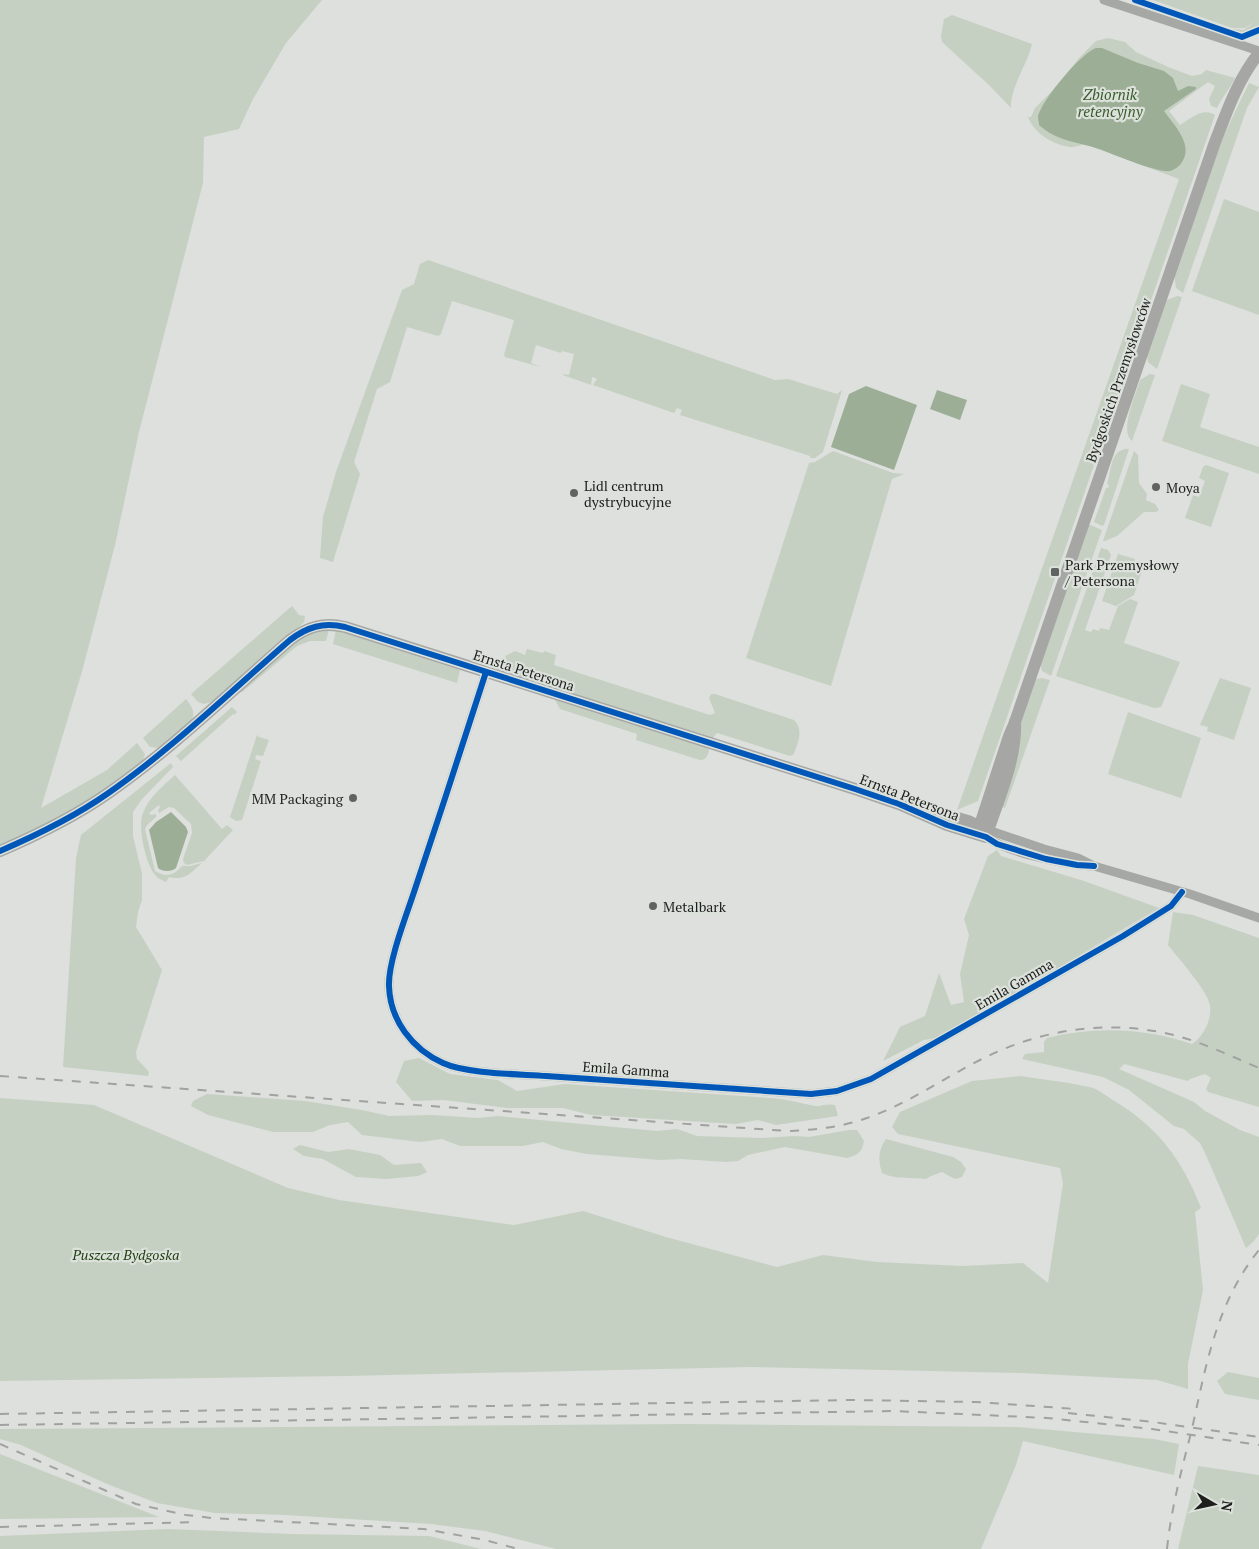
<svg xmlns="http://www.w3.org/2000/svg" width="1259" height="1549" font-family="'PT Serif',serif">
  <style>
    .green { fill: #c5d0c2 }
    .water { fill: #9dae97 }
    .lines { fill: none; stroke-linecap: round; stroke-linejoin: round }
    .street { stroke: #a6a8a6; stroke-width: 9 }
    .secondary { stroke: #a6a7a5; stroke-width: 12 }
    .rail { stroke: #a1a2a0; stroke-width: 2; stroke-dasharray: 9 9; stroke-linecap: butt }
    .cycleway-casing { stroke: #dce1db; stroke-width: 9 }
    .cycleway { stroke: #0057b8; stroke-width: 6 }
    .poi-dot { fill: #60635f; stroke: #dce1db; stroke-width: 2 }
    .labels { text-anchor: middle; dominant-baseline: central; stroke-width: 4.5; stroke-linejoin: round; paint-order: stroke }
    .street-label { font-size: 14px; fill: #1d1f1c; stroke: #dce1db }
    .poi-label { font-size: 14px; fill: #1d1f1c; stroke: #dce1db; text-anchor: start }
    .park-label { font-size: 14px; font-style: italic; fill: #1f4010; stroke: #dce1db }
    .water-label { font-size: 15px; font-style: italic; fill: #3a5d2d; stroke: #dce1db }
  </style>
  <rect width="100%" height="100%" fill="#dde0dc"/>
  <g class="green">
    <polygon points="0,0 322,0 286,43 253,99 239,129 204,137 203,183 139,432 115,545 83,668 41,808 107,770 137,743 145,754 142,764 80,807 0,845"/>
    <polygon points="1153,0 1259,0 1259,26 1244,34 1240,32 1237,38 1232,34 1234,29 1244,30 1256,21 1245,28 1232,28"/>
    <path d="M 952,15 L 1032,44 C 1027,65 1010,88 1011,108 L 990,86 L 942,42 L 941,36 L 944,19 Z"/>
    <path d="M 1108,38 L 1125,42 L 1136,52 L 1168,67 L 1192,76 L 1202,74 L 1206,70 L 1235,78 C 1230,89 1222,97 1217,108 L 1211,106 L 1209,99 L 1215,86 L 1208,82 L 1169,111 L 1180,125 C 1191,118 1203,107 1215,115 L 978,801 L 957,810 L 1179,179 L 1085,144 C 1080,145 1074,148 1069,147 C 1052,144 1034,133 1028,117 L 1031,117 L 1035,108 L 1060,83 L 1079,58 L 1096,41 Z"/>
    <polygon points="1249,83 1259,87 1247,108 1183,293 1176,288 1174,274 1219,145"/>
    <polygon points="1224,199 1259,212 1259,315 1192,291"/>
    <polygon points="428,260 775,380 788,379 837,394 842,390 823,452 815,458 810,458 810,456 680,415 682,410 677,408 674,413 593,385 597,379 592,377 591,385 563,375 563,374 569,375 574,354 562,351 561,353 536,345 531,363 540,367 505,357 504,355 514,320 452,301 441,334 438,336 407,327 390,382 377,389 354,462 360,474 333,562 320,558 323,517 336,472 402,290 414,284 420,264"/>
    <polygon points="1177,296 1182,297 1157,369 1148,362 1147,355 1163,307 1167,300"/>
    <path d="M 1150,374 L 1155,375 L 1132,441 C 1119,431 1136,394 1140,380 Z"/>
    <polygon points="1181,384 1210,394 1200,427 1259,447 1259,474 1162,441"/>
    <path d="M 1125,449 L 1129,449 L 1104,525 L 1102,526 L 1094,522 L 1106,488 L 1108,488 L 1109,485 L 1107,484 C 1112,471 1109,453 1125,449 Z"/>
    <polygon points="833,451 893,473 904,474 892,479 831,686 746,658 809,463 815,462"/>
    <polygon points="1134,451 1138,455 1139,483 1147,494 1146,500 1155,504 1159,510 1156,512 1144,512 1117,536 1105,541 1103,541"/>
    <polygon points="1206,465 1229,473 1211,527 1185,518 1193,495 1199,497 1205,481 1199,478 1203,467"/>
    <polygon points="1088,524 1102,530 1051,676 1042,671 1040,663"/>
    <polygon points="1101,548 1108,550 1111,555 1085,630 1091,632 1093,629 1099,631 1100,628 1109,630 1118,606 1130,599 1138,602 1124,643 1180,662 1161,707 1154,708 1056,676"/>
    <polygon points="1118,554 1135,559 1134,563 1144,565 1134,595 1116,606 1102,601"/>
    <polygon points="292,606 299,615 305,616 304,622 300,626 215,701 204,704 198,702 191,694"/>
    <polygon points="329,630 326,641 310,641 297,646 241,693 241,690 281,653 307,635"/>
    <polygon points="336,630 460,670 457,683 333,644"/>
    <path d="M 527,649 L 543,653 L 544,651 L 556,655 L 554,665 L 710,715 L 715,713 L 709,698 L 711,694 L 715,694 L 794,720 C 804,730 798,742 794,754 L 790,756 L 717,733 L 712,739 L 514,675 L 505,656 L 515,651 L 525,655 Z"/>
    <polygon points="1041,678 1050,680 1005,808 999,806 1021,722 1036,679"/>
    <polygon points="1220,678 1251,688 1234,740 1207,731 1208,727 1200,725"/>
    <path d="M 186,699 C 192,707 196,712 191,721 L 159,748 L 150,747 L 143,738 Z"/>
    <path d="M 555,700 L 571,703 L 710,747 C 708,753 708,760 700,760 L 636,740 L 637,734 L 560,709 Z"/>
    <polygon points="232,707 237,712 234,715 233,714 181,761 176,756"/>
    <polygon points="1128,712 1201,738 1181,798 1108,774"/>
    <polygon points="257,735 259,737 269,740 263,756 256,755 255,759 261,761 242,820 236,821 230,817"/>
    <polygon points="171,763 173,767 142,799 133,812 133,836 142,874 142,900 138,912 136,927 162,970 136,1052 137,1059 149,1072 148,1076 63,1067 76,858 81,835"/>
    <path d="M 175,775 L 222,829 L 227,825 L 233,830 L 204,861 L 187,865 L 184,863 L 183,859 L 192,833 L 191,824 L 174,808 L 169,807 L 159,813 L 158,810 L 160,807 L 159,805 L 149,813 L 151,815 L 156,814 L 156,817 L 147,825 L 145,829 L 155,871 C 167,878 174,875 182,866 L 190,866 L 202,863 C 190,873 186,881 169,877 L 166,882 C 162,880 159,879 156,876 C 146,866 137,826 143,813 C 149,797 163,786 175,775 Z"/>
    <polygon points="997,850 1001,856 1084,881 1159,908 941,1037 924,1040 883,1061 900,1027 925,1016 939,973 951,1005 964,1002 960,974 969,935 964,919 988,856"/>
    <path d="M 1173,912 L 1193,915 L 1259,938 L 1259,1107 L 1208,1092 L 1206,1089 L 1211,1078 L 1205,1074 L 1190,1079 L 1188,1081 L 1124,1064 L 1119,1069 L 1194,1102 L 1205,1111 L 1240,1130 L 1259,1137 L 1259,1234 L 1254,1241 L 1246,1248 L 1206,1155 L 1200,1143 L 1184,1129 L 1174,1126 L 1129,1090 L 1103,1077 L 1022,1059 L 1025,1054 L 1044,1052 L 1044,1042 L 1047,1038 C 1095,1026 1145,1028 1192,1044 C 1203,1037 1212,1020 1210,1006 C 1209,992 1178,958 1168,945 Z"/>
    <path d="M 419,1058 L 450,1074 L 498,1080 L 517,1091 L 565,1084 L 770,1098 C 787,1099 800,1103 815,1106 C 821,1107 825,1103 835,1105 L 838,1116 L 776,1125 L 758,1120 L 736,1124 L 591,1115 L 563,1108 L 507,1108 L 444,1100 L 412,1101 L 396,1082 L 404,1061 Z"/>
    <path d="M 1021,1076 C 1044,1080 1070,1082 1093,1088 C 1101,1091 1109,1098 1116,1102 C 1159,1128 1183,1161 1201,1208 L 1195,1212 L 1203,1290 L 1188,1364 L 1188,1389 L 1157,1380 L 1023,1373 L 749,1367 L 346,1376 L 0,1381 L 0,1098 L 94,1105 L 288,1188 L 339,1200 L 514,1225 L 583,1211 L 666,1237 L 777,1267 L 823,1255 L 877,1262 L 963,1266 L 1023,1263 L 1048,1283 L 1063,1183 L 1060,1168 L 898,1134 L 892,1127 L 900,1112 L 972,1081 Z"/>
    <path d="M 207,1094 L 305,1101 L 362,1110 L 389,1116 L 433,1115 L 478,1118 L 498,1116 L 657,1131 L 677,1129 L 697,1136 L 760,1138 L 795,1136 L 809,1137 L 849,1130 L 857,1130 L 864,1141 C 862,1152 858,1155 847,1158 L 785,1147 L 748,1155 L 738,1161 L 726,1162 L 681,1159 L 660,1160 L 587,1154 L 561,1149 L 543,1142 L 523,1146 L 460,1146 L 442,1139 L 420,1142 L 362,1135 L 348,1122 L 330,1125 L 313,1132 L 273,1132 L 208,1115 L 191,1106 L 193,1101 Z"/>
    <path d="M 886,1139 L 953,1157 L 961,1162 L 966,1169 L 962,1177 L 955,1179 L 942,1172 L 931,1176 L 926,1179 C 911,1177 896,1180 882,1173 C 878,1160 878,1150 886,1139 Z"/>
    <polygon points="300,1145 328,1152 349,1149 380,1155 394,1165 421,1163 427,1172 418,1176 387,1179 356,1177 323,1159 304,1156 293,1149"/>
    <polygon points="1228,1372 1259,1378 1259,1400 1225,1394 1217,1381"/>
    <polygon points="686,1424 1018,1427 1154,1439 1179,1444 1174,1475 1023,1441 1016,1465 981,1549 556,1549 485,1531 431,1524 285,1515 215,1513 157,1503 107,1484 21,1445 0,1439 0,1429"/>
    <polygon points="0,1454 159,1517 0,1519"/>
    <polygon points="1198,1466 1259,1475 1259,1549 1178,1549"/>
    <polygon points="168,1529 290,1534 429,1536 481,1549 0,1549 0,1536"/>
  </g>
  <g class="water">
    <path d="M 1096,48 L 1102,48 L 1138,63 L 1164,71 L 1173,78 L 1178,91 L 1188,86 L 1196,87 L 1196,89 L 1164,111 C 1174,125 1194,145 1182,162 C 1180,166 1174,170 1170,171 C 1157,173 1113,154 1099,149 C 1078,142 1056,141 1039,125 C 1039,122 1038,119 1038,117 C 1041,101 1081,53 1096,48 Z"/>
    <polygon points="866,386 917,405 894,470 831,447 849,394"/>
    <polygon points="937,390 967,400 960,420 930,409"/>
    <path d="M 171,812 L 186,827 L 188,832 L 176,868 C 172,872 162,872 158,868 L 149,830 L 156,822 Z"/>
  </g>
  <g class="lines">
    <g class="street">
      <polyline points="1104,0 1259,51"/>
      <path d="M 486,672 C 463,744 439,817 415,889 C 407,914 388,961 389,986 C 390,1020 412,1049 443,1063 C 467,1074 519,1074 546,1076 C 634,1082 723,1088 811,1094 L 837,1091 L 871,1079 L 1123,936 L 1171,906 L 1182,892"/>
      <polyline points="988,830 1044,849 1078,858 1094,866 1190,894 1259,918"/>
      <path d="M 986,837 C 1009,853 1062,864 1091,866"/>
    </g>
    <g class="secondary">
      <polyline points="933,811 968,821 987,830"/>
      <path d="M 977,834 L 1009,736 L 1015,722 L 1215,142 C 1227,111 1238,79 1259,53"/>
      <path d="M 0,851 C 37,835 74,817 107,794 C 172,749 230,692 290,640 C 307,627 323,622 345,627 L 855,789 L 899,804 L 947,825 L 986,837 C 997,802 1017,759 1015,722"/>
    </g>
    <g class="rail">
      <path d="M 0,1076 L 788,1131 C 815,1130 842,1127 867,1118 C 907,1104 941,1080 978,1061 C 1041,1028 1113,1018 1181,1037 C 1208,1045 1233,1057 1259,1068"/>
      <polyline points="1068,1413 1153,1422 1259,1437"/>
      <polyline points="0,1414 853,1400 976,1402 1076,1409"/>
      <polyline points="0,1425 895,1411 1047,1418 1152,1429 1259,1445"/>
      <polyline points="0,1444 136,1504 186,1515 212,1518 424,1529 485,1540 518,1549"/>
      <polyline points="0,1527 197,1522"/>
      <path d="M 1167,1549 C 1171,1510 1181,1472 1191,1433 C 1206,1367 1215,1305 1259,1250"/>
    </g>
    <g class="cycleway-casing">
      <g id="cycleway">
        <polyline points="1135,0 1242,37 1259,30"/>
        <path d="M 486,672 C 463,744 439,817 415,889 C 407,914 388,961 389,986 C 390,1020 412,1049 443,1063 C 467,1074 519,1074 546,1076 C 634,1082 723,1088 811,1094 L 837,1091 L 871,1079 L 1123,936 L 1171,906 L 1182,892"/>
        <path d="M 0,851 C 37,835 74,817 107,794 C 172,749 230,692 290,640 C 307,627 323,622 345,627 L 855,789 L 899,804 L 947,825 L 986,837 L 997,844 L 1046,859 L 1077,865 L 1094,866"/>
      </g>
    </g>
    <use href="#cycleway" class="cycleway"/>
  </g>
  <g class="poi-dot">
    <circle cx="1156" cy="487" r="5"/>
    <circle cx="574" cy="493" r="5"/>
    <rect x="1050" y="567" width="10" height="10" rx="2.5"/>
    <circle cx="353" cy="798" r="5"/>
    <circle cx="653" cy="906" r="5"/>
  </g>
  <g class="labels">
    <g class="street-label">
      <text transform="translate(1118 380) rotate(-71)">Bydgoskich Przemysłowców</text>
      <text transform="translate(524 670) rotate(18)">Ernsta Petersona</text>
      <text transform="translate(910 797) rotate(21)">Ernsta Petersona</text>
      <text transform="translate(1014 984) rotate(-30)">Emila Gamma</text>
      <text transform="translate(626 1069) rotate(4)">Emila Gamma</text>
    </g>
    <g class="poi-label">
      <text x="584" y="485">Lidl centrum<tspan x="584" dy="16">dystrybucyjne</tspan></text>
      <text x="1166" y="487">Moya</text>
      <text x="1065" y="564">Park Przemysłowy<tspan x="1065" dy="16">/ Petersona</tspan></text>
      <text x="343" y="798" text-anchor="end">MM Packaging</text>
      <text x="663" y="906">Metalbark</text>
    </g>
    <g class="park-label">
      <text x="126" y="1254">Puszcza Bydgoska</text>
    </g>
    <g class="water-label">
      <text x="1110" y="94">Zbiornik<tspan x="1110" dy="17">retencyjny</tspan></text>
    </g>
  </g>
  <g transform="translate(1214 1504) rotate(99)" stroke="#dce1db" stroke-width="4" paint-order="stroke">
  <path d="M0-4L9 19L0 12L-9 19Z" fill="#1d1f1c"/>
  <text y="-8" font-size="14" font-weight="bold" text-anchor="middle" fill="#1d1f1c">N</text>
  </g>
</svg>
